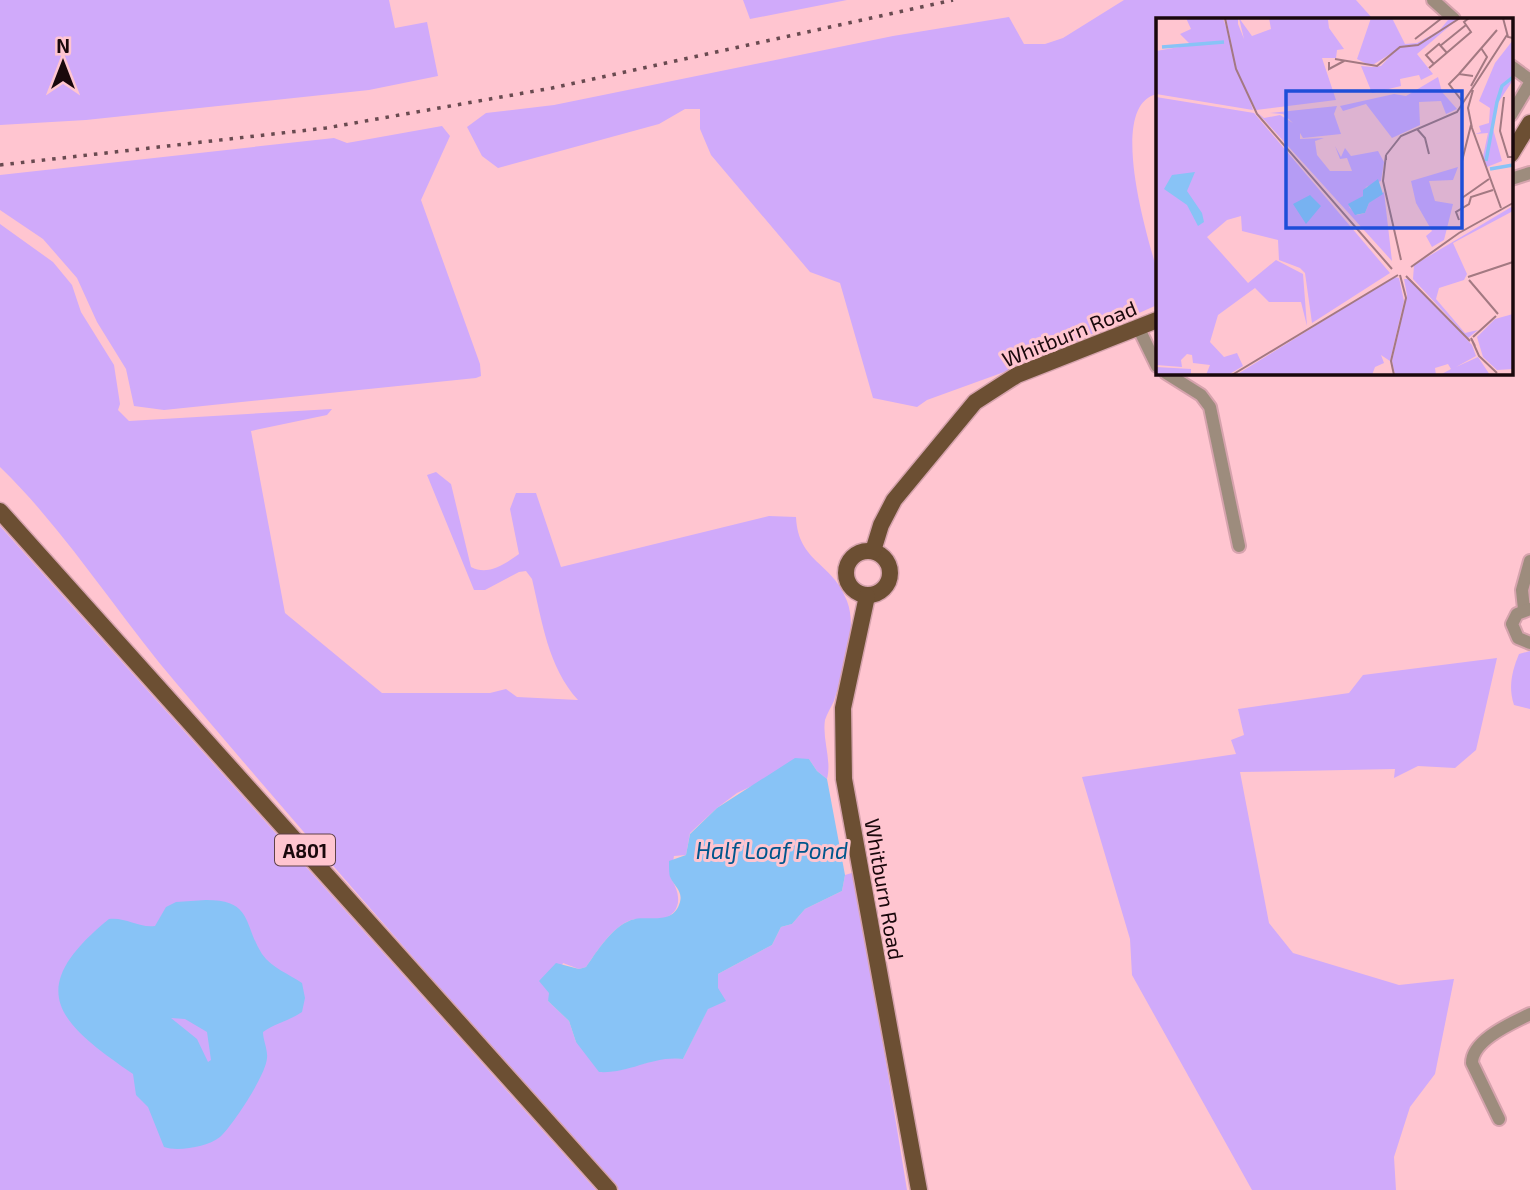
<svg xmlns="http://www.w3.org/2000/svg" width="1530" height="1190" font-family="'Exo 2',sans-serif">
  <style>
    .green { fill: #d0aafa }
    .water { fill: #88c3f6; fill-rule: evenodd }
    .lines { fill: none; stroke-linecap: round; stroke-linejoin: round }
    .minor-casing { stroke: #d6a3ad; stroke-width: 16 }
    .major-casing { stroke: #d6a3ad; stroke-width: 19 }
    .minor { stroke: #9d8c7d; stroke-width: 12 }
    .major { stroke: #6c4f33; stroke-width: 16 }
    .rail { stroke: #694a50; stroke-width: 3.5; stroke-dasharray: 3.5 7; stroke-linecap: butt }
    .labels { text-anchor: middle; dominant-baseline: central; stroke-width: 6; stroke-linejoin: round; paint-order: stroke }
    .shield { fill: #ffc5d0; stroke: #5f4147; stroke-width: 2 }
    .shield-label { font-size: 19px; font-weight: bold; fill: #1a080c }
    .street-label { font-size: 21px; fill: #1a080c; stroke: #ffc5d0 }
    .water-label { font-size: 23px; font-style: italic; fill: #00568c; stroke: #ffc5d0 }
    .inset-river { fill: none; stroke: #88c3f6; stroke-width: 3.5 }
    .inset-road { fill: none; stroke: #a37982; stroke-width: 2 }
    .view { fill: #1d4ed8; fill-opacity: 0.15; stroke: #1d4ed8; stroke-width: 3.5 }
    .inset-edge { fill: none; stroke: #1a080c; stroke-width: 3.5 }
  </style>
  <rect width="100%" height="100%" fill="#ffc5d0"/>
  <g class="green">
    <polygon points="0,0 389,0 395,28 427,22 438,76 369,90 86,120 0,125"/>
    <polygon points="743,0 847,0 750,19"/>
    <path d="M 1124,0 L 1356,0 L 1373,19 L 1157,19 L 1157,94 C 1107,105 1147,235 1156,267 C 1160,278 1157,293 1157,305 L 1018,367 L 927,400 L 917,407 L 873,398 L 840,283 L 810,272 L 711,155 L 700,129 L 700,109 L 685,109 L 659,124 L 498,168 L 482,156 L 467,127 L 486,113 L 554,105 L 893,36 L 1009,17 L 1024,44 L 1045,44 L 1063,38 Z"/>
    <polygon points="442,126 450,136 421,200 480,364 481,376 476,378 164,410 134,406 126,369 97,322 77,278 43,239 0,210 0,175 334,138 347,143"/>
    <path d="M 0,224 L 53,262 L 72,285 L 81,312 L 114,365 L 120,404 L 118,410 L 129,421 L 332,409 L 327,415 L 251,431 L 285,613 L 382,693 L 490,693 L 506,689 L 517,697 L 578,700 C 548,667 542,621 532,579 L 526,571 L 519,572 L 485,590 L 474,590 L 427,475 L 436,472 L 451,484 L 471,567 C 488,576 505,564 519,554 L 510,509 L 516,493 L 536,493 L 561,567 L 769,516 L 796,517 C 798,563 833,562 847,601 C 858,629 843,673 834,701 C 831,707 827,714 825,720 C 822,740 832,760 827,779 L 817,771 L 809,759 L 737,793 L 717,808 L 690,833 L 686,855 L 674,856 L 670,877 C 681,893 684,914 659,920 C 651,922 639,917 631,920 C 612,927 597,951 586,967 L 579,969 L 563,963 L 548,1001 L 569,1021 L 576,1042 L 642,1064 L 666,1057 L 683,1059 L 718,988 L 718,974 L 772,945 L 781,927 L 792,924 L 805,909 L 842,891 L 845,875 L 855,872 L 907,1190 L 619,1190 C 470,1023 322,855 177,684 C 117,614 66,531 0,467 Z"/>
    <polygon points="0,526 596,1190 0,1190"/>
    <path d="M 1530,651 L 1530,709 L 1514,705 C 1508,687 1512,671 1519,654 Z"/>
    <polygon points="1497,658 1476,750 1455,768 1418,766 1394,778 1395,769 1240,772 1269,923 1293,953 1399,985 1454,979 1435,1074 1410,1107 1394,1157 1396,1190 1252,1190 1132,975 1130,939 1082,777 1236,754 1231,740 1244,735 1238,709 1349,693 1363,675"/>
  </g>
  <g class="water">
    <path d="M 795,758 L 809,759 L 817,771 L 827,779 L 845,875 L 842,891 L 805,909 L 792,924 L 781,927 L 772,945 L 718,974 L 718,988 L 726,1001 L 708,1009 L 683,1059 C 653,1055 629,1074 599,1072 L 576,1042 L 569,1021 L 548,1001 L 549,993 L 539,981 L 556,963 L 579,969 L 586,967 C 598,950 611,928 631,920 C 646,914 673,927 680,902 C 683,891 674,886 670,877 C 669,873 669,866 669,861 L 686,855 L 690,834 L 717,808 Z"/>
    <path d="M 206,900 C 253,900 243,924 262,954 C 272,968 289,974 302,983 L 305,998 L 302,1012 C 289,1021 275,1023 263,1032 C 263,1040 268,1050 267,1058 C 266,1075 233,1125 220,1137 C 208,1147 177,1152 164,1147 L 148,1107 L 136,1095 L 133,1074 C 57,1022 23,989 109,919 C 126,917 138,928 155,926 L 166,907 L 176,902 ZM 171,1018 L 185,1019 L 207,1032 L 211,1060 L 208,1062 L 197,1039 Z"/>
  </g>
  <g class="lines">
    <g class="minor-casing">
      <g id="minor">
        <polyline points="1433,0 1454,19"/>
        <polyline points="1511,66 1530,80"/>
        <polyline points="1511,115 1530,83"/>
        <polyline points="1511,179 1530,173"/>
        <polyline points="1138,327 1157,366"/>
        <polyline points="1166,373 1201,395 1210,407 1239,546"/>
        <polyline points="1524,609 1522,590 1530,561"/>
        <polyline points="1530,609 1517,614 1512,624 1518,638 1530,643"/>
        <path d="M 1499,1119 L 1472,1063 C 1472,1040 1512,1023 1530,1014"/>
      </g>
    </g>
    <g class="major-casing">
      <g id="major">
        <polyline points="1511,154 1530,123"/>
        <polyline points="0,511 609,1190"/>
        <circle cx="868" cy="573" r="22"/>
        <polyline points="873,551 881,525 894,500 975,402 1017,375 1157,320"/>
        <polyline points="867,596 843,708 844,779 919,1190"/>
      </g>
    </g>
    <use href="#minor" class="minor"/>
    <use href="#major" class="major"/>
    <polyline class="rail" points="0,165 326,128 552,88 953,0"/>
  </g>
  <g class="labels">
    <rect class="shield" x="275" y="834.5" width="60" height="31" rx="5"/>
    <g class="shield-label">
      <text x="305" y="850">A801</text>
    </g>
    <g class="street-label">
      <text transform="translate(1069 333) rotate(-22)">Whitburn Road</text>
      <text transform="translate(885 889) rotate(80)">Whitburn Road</text>
    </g>
    <g class="water-label">
      <text x="772" y="850">Half Loaf Pond</text>
    </g>
  </g>
  <g transform="translate(1156 18)">
    <rect width="357" height="357" fill="#ffc5d0"/>
    <path d="M 30,0 L 67,0 L 97,92 L 0,76 L 0,33 L 35,27 L 24,16 L 35,11 ZM 70,0 L 82,0 L 82,6 L 88,21 L 83,0 L 96,18 L 115,11 L 113,0 L 177,0 L 172,2 L 173,10 L 188,31 L 181,32 L 180,40 L 166,40 L 180,82 L 100,92 L 81,52 ZM 215,0 L 236,0 L 249,26 L 261,25 L 283,13 L 292,2 L 303,0 L 261,36 L 277,56 L 265,62 L 263,57 L 244,61 L 245,68 L 216,75 L 205,48 L 216,49 L 225,48 L 239,33 L 215,48 L 201,41 ZM 357,22 L 357,62 L 340,88 L 337,111 L 346,143 L 331,149 L 327,139 L 332,115 L 319,116 L 325,114 L 323,108 L 333,105 L 334,90 L 323,83 L 339,45 ZM 282,59 L 286,74 L 301,91 L 290,96 L 285,83 L 263,84 L 264,107 L 236,120 L 210,86 L 187,93 L 184,88 L 238,76 L 250,78 ZM 0,79 L 98,95 L 234,255 L 156,305 L 149,255 L 144,250 L 123,242 L 122,222 L 86,213 L 85,198 L 71,202 L 51,219 L 92,265 L 120,242 L 147,256 L 151,308 L 145,284 L 113,284 L 99,270 L 62,297 L 54,324 L 68,339 L 81,335 L 87,348 L 72,357 L 50,357 L 54,347 L 37,345 L 36,337 L 31,336 L 25,342 L 26,349 L 0,347 ZM 181,88 L 178,96 L 185,116 L 147,120 L 144,115 L 144,121 L 168,120 L 159,123 L 161,137 L 174,153 L 196,153 L 191,140 L 184,141 L 179,128 L 185,139 L 189,130 L 195,138 L 222,133 L 228,144 L 225,163 L 210,169 L 207,178 L 193,189 L 201,197 L 209,195 L 213,185 L 228,174 L 236,243 L 102,95 L 108,100 L 124,97 L 137,105 L 127,96 L 114,95 ZM 302,149 L 297,162 L 273,163 L 279,183 L 297,186 L 288,222 L 276,229 L 270,218 L 276,213 L 260,185 L 255,163 ZM 357,188 L 357,193 L 297,225 L 311,256 L 308,262 L 283,270 L 280,281 L 309,315 L 322,312 L 312,320 L 257,261 L 258,247 ZM 238,259 L 243,260 L 248,283 L 234,343 L 225,337 L 228,345 L 219,349 L 216,357 L 80,357 ZM 248,261 L 254,261 L 316,327 L 320,338 L 300,349 L 322,339 L 334,357 L 284,357 L 295,351 L 292,346 L 279,350 L 280,357 L 239,357 L 236,343 L 251,277 ZM 357,296 L 357,351 L 341,352 L 327,339 L 321,319 L 339,301 ZM 0,349 L 35,351 L 35,357 L 0,357 Z" fill="#d0aafa"/>
    <path d="M 39,154 L 31,173 L 46,195 L 48,204 L 42,208 L 31,187 L 8,171 L 16,157 ZM 222,161 L 227,176 L 213,185 L 209,195 L 199,197 L 192,186 L 207,178 L 207,172 ZM 154,177 L 165,188 L 150,206 L 137,186 Z" fill="#88c3f6"/>
    <path class="inset-river" d="M 6,29 L 68,24M 330,143 L 341,84 L 346,68 L 357,59M 334,151 L 357,147"/>
    <path class="inset-road" d="M 69,0 L 80,51 L 101,96 L 236,251M 347,0 L 352,19 L 357,20M 259,21 L 286,0M 284,28 L 310,7M 179,41 L 221,48 L 244,29 L 262,27 L 304,0M 173,44 L 173,51 L 188,43M 278,46 L 270,37 L 283,26 L 291,35M 273,50 L 315,14 L 308,4 L 313,0M 303,56 L 341,12M 315,68 L 331,39 L 325,30M 317,72 L 312,90 L 316,110 L 345,190M 348,79 L 344,113 L 352,139 L 357,139M 306,83 L 293,66 L 303,56 L 317,58M 261,111 L 269,120 L 273,136M 230,137 L 245,118 L 301,94 L 351,17M 230,142 L 230,137 L 227,163 L 245,242M 306,143 L 315,107M 306,180 L 333,161M 303,202 L 300,194 L 313,186 L 315,179 L 337,172M 255,249 L 303,215 L 357,185M 250,258 L 314,323M 312,259 L 357,244M 313,262 L 342,296M 317,319 L 340,298M 319,328 L 315,320 L 323,338 L 341,355M 76,357 L 242,257M 238,357 L 235,343 L 250,280 L 244,257"/>
    <path class="view" d="M 130,73 L 306,73 L 306,210 L 130,210 Z"/>
    <rect width="357" height="357" class="inset-edge"/>
  </g>
  <g transform="translate(63 63)" stroke="#ffc5d0" stroke-width="5" paint-order="stroke">
  <path d="M0-5L12 26L0 18L-12 26Z" fill="#1a080c"/>
  <text y="-10" font-size="19" font-weight="bold" text-anchor="middle" fill="#1a080c">N</text>
  </g>
</svg>
